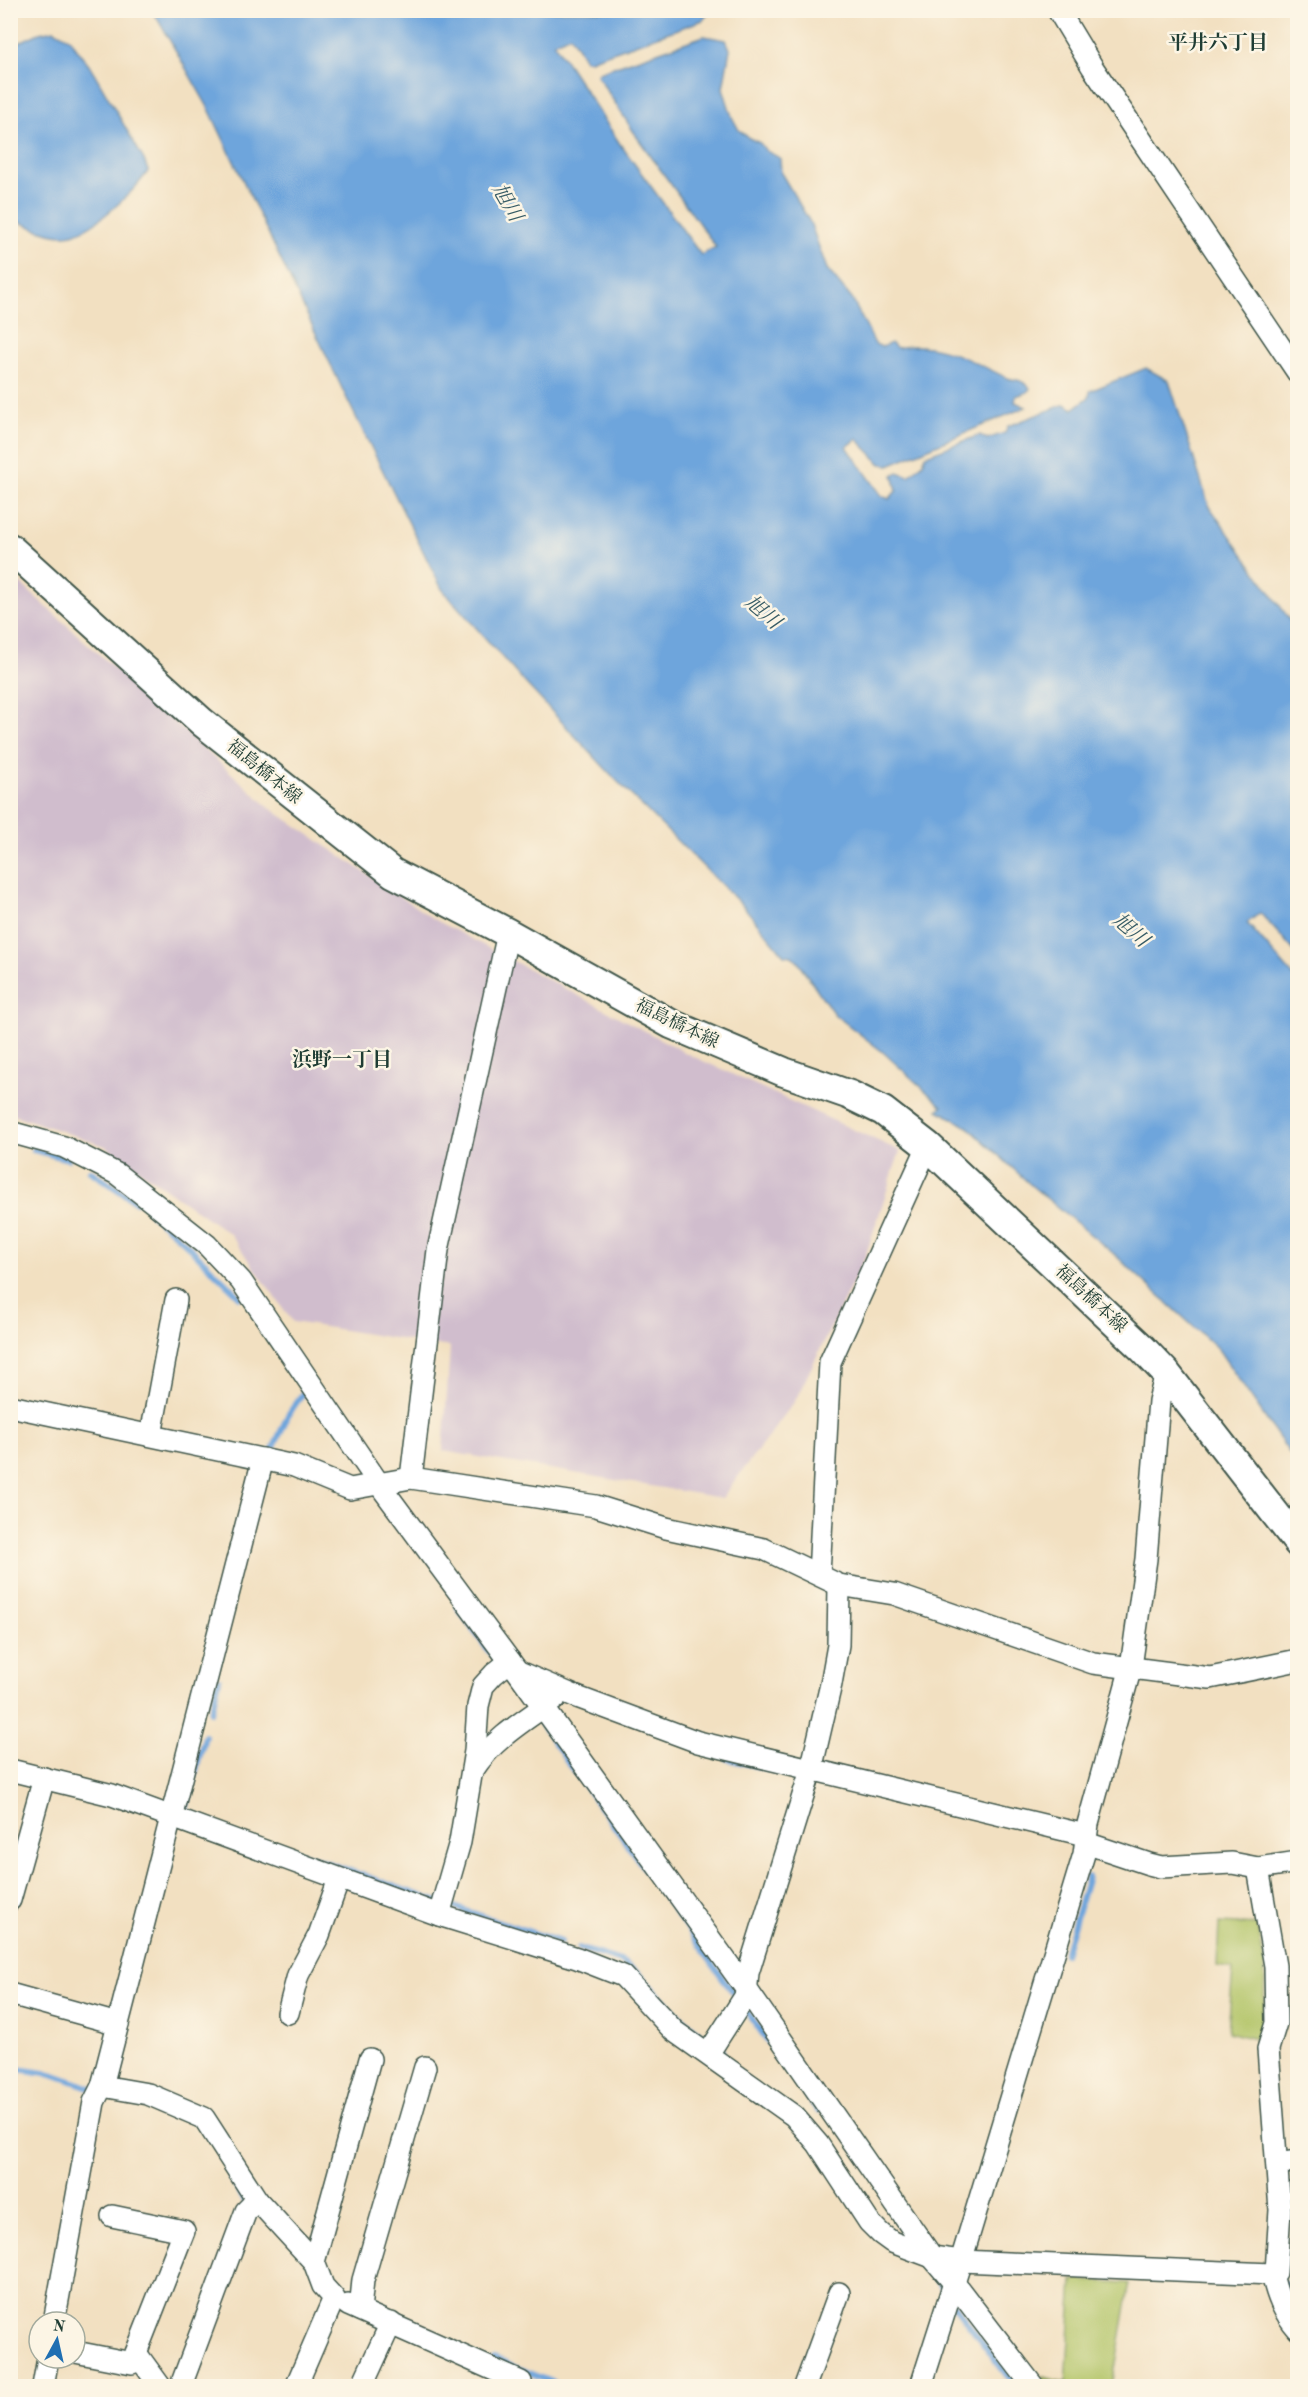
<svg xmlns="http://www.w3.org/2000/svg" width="1308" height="2397" font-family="'Old Standard TT','Noto Serif JP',serif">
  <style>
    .industrial { fill: #d0bdcd }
    .green { fill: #b2c467; stroke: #68804e; stroke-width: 1.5 }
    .water { fill: #6ea5dc; stroke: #467188; stroke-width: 1.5 }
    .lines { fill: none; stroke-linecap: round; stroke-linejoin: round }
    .stream { stroke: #6ea5dc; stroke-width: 6 }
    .minor-casing { stroke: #3f5549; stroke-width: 24 }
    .secondary-casing { stroke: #3f5549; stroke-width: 32 }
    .minor { stroke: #fff; stroke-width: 21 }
    .secondary { stroke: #fff; stroke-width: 28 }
    .labels { text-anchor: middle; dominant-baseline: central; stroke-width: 5; stroke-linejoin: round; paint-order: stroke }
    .street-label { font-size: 18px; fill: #1f3d34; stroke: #fcf5e5 }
    .neighbourhood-label { font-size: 20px; font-weight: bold; fill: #1f3d34; stroke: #fcf5e5 }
    .water-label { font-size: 20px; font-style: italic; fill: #375c66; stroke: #fcf5e5 }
  </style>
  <rect width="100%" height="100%" fill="#fcf5e5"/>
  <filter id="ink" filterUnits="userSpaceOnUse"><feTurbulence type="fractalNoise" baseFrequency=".0167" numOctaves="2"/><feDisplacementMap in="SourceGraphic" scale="12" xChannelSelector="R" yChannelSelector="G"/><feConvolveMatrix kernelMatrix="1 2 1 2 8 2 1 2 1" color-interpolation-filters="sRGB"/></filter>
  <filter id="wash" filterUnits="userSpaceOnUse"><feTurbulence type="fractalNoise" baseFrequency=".008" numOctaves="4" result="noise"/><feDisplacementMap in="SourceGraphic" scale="24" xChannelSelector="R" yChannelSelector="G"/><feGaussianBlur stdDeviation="1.35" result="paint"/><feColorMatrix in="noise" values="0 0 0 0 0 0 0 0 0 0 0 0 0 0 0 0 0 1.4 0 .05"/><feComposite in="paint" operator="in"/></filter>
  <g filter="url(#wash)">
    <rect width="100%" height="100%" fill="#f2e0c1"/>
    <polygon class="industrial" points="11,575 270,808 432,918 690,1055 900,1151 865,1257 795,1401 722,1498 443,1451 450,1347 293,1322 230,1234 105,1146 11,1114"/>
    <g class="green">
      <polygon points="1219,1923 1258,1925 1265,1968 1263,2041 1228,2032 1233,1969 1217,1966"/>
      <polygon points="1073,2280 1130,2283 1112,2386 1041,2386 1040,2385 1044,2377 1066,2383"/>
    </g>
    <g class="water">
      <path d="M 153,11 L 710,11 L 703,20 L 590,60 L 585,60 L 570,35 L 554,43 L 620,144 L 701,255 L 716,247 L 637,137 L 597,75 L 599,72 L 704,36 L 726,40 L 730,49 L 723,88 L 732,117 L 739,130 L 749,138 L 760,143 L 766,151 L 780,158 L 781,173 L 810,222 L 827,269 L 852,299 L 875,344 L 882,347 L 891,343 L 897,348 C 935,339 972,361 1005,377 C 1016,382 1020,377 1030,388 L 1028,392 L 1016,396 L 1015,402 L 1026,407 L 889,465 L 881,464 L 857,439 L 847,447 L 882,496 L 889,499 L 897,490 L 893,475 L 898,472 L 909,476 L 923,463 L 926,455 L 980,435 L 987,439 L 1005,433 L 1008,426 L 1065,404 L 1073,409 L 1089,397 L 1090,391 L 1146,368 L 1169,381 L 1209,506 L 1297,630 L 1297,954 L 1260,913 L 1247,923 L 1297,980 L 1297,1464 L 1218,1349 L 1114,1254 L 1032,1186 L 968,1127 L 938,1110 L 942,1106 L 883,1052 L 834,1014 L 798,962 L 792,956 L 784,955 L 744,907 L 617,781 L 516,673 L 442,589 L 349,403 L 209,109 Z"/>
      <path d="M 54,30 L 69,38 L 93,71 L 144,160 L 148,171 C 136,190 89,236 64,235 C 46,235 27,225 11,218 L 11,46 L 39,33 Z"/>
    </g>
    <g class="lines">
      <g class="stream">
        <polyline points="34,1150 68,1159"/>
        <polyline points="90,1171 136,1202"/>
        <polyline points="151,1214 184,1242 240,1297"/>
        <polyline points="271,1454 288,1415 305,1390"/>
        <polyline points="458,1608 818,2111"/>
        <polyline points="211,1712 219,1680"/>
        <polyline points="728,1759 805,1778"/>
        <polyline points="189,1813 185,1812 205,1736"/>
        <polyline points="289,1849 427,1898 561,1942"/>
        <polyline points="579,1948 621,1961 641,1976 677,2014 704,2037 723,2050"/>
        <polyline points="1065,1954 1088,1877"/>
        <polyline points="10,2068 52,2074 97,2090"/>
        <polyline points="231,2179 248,2206"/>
        <polyline points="926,2265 946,2293"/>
        <polyline points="329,2281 356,2297"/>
        <polyline points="1281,2283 1285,2283 1298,2311"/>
        <polyline points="366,2301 408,2320"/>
        <polyline points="953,2304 1015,2386"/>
        <polyline points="494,2359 561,2386"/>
      </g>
    </g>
  </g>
  <g filter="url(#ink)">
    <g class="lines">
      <g class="minor-casing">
        <g id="minor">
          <polyline points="1058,10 1093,68 1298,373"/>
          <polyline points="10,1132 64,1147 117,1174 207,1245 241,1281 379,1484 518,1672 747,1990 932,2257 954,2283 1033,2386"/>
          <polyline points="10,1406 294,1466 350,1489 411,1478 596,1506 666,1528 764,1549 839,1585 894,1594 1093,1663 1210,1678 1298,1660"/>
          <polyline points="151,1435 176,1300"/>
          <polyline points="411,1478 438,1250 508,933"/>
          <polyline points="819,1575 830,1362 928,1146"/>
          <polyline points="519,1672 577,1697 698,1742 1085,1835"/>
          <polyline points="10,1770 112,1795 439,1915 577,1958 623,1976 674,2031 794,2116 818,2144 869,2222 881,2234 892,2242 932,2257 961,2261 1272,2274"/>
          <path d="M 473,1770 C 493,1739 525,1720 555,1699"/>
          <polyline points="1086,1843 1149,1864 1161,1867 1232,1863 1258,1868 1298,1862"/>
          <path d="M 1258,1868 L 1275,1966 L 1276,2023 L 1268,2049 L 1280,2210 L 1276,2272 L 1272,2274 C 1277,2296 1283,2312 1298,2329"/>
          <polyline points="10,1900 44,1778"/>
          <polyline points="439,1915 460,1842 475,1751 478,1706 483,1686 494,1674 510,1661"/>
          <polyline points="10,1994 118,2024 263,1459"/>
          <polyline points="288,2013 298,1975 319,1935 339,1879"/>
          <polyline points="708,2054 746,1995 748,1973 811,1770 831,1684 838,1645 839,1585"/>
          <polyline points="102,2086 148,2094 204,2118 257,2200 314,2262"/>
          <polyline points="1277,2164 1298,2161"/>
          <polyline points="348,2305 521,2382 519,2386"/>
          <polyline points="360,2310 363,2280 425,2067"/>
          <polyline points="54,2322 94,2102 102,2086 118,2024"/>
          <polyline points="75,2352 132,2363 184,2231 112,2216"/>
          <polyline points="136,2353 160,2386"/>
          <polyline points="183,2380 246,2211 257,2200"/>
          <polyline points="43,2386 48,2358"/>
          <polyline points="296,2386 334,2298 323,2286 314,2262 370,2059"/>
          <polyline points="362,2386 391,2323"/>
          <polyline points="805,2386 839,2293"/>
          <polyline points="921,2386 961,2261 1084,1854 1088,1824 1131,1667 1146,1559 1159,1401 1166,1373"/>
        </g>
      </g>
      <g class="secondary-casing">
        <polyline id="secondary" points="10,548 202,722 393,873 508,933 671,1024 784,1072 850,1095 883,1111 928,1146 1143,1349 1166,1373 1298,1543"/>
      </g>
      <use href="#minor" class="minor"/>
      <use href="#secondary" class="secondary"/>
    </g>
  </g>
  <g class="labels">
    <g class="street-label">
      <text transform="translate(264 772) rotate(39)">福島橋本線</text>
      <text transform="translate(677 1024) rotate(26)">福島橋本線</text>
      <text transform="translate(1091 1299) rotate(43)">福島橋本線</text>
    </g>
    <g class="neighbourhood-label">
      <text x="1218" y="44">平井六丁目</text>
      <text x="342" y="1061">浜野一丁目</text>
    </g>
    <g class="water-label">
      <text transform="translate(506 203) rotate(60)">旭川</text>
      <text transform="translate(762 613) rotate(41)">旭川</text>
      <text transform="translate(1130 931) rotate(41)">旭川</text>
    </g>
  </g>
  <rect width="1308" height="2397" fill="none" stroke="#fcf5e5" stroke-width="36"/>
  <g transform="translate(57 2340) rotate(8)"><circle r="28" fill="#fcf5e5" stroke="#a4ab9e" stroke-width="1.5"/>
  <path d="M0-4.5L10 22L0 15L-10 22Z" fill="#1f6fb2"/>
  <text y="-9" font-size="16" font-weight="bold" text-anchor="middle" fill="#1f3d34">N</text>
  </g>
</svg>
